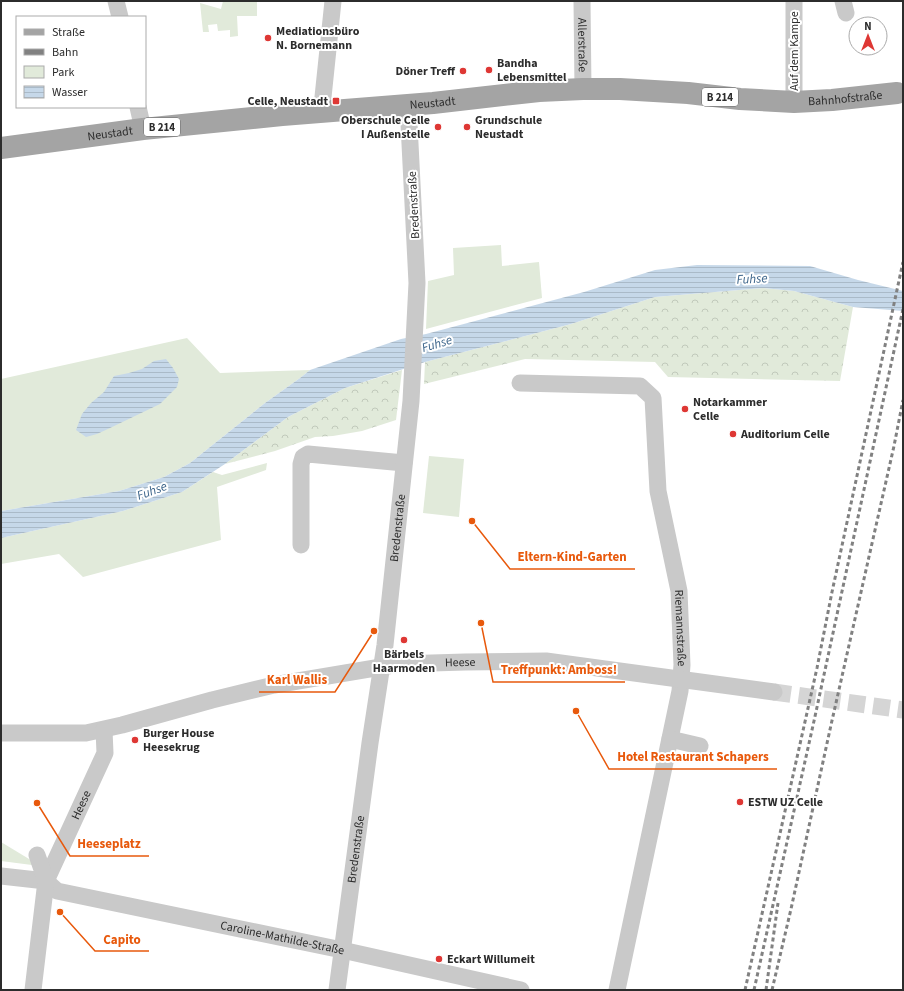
<svg xmlns="http://www.w3.org/2000/svg" width="904" height="991" font-family="'Source Sans 3',sans-serif">
  <style>
    .green { fill: #e1eada }
    .forest { fill: url(#forest-crowns) }
    .water { fill: url(#water-rules) }
    .lines { fill: none; stroke-linecap: round; stroke-linejoin: round }
    .minor-tunnel { stroke: #d5d5d5; stroke-width: 17; stroke-dasharray: 17 8; stroke-linecap: butt }
    .minor { stroke: #c9c9c9; stroke-width: 17 }
    .major { stroke: #a4a4a4; stroke-width: 22 }
    .rail { stroke: #818181; stroke-width: 3; stroke-dasharray: 4 3; stroke-linecap: butt }
    .poi-dot { fill: #de3734; stroke: #fff; stroke-width: 1.5 }
    .labels { text-anchor: middle; dominant-baseline: central; stroke-width: 4; stroke-linejoin: round; paint-order: stroke }
    .shield { fill: #fff; stroke: #6b6b6b; stroke-width: 1 }
    .shield-label { font-size: 11px; font-weight: bold; fill: #2c2c2c }
    .poi-label { font-size: 12px; font-weight: bold; fill: #2c2c2c; stroke: #fff; text-anchor: start }
    .street-label { font-size: 12px; fill: #2c2c2c; stroke: #fff }
    .water-label { font-size: 13px; font-style: italic; fill: #3e668b; stroke: #fff }
    .leader { fill: none; stroke: #e8590c; stroke-width: 1.5 }
    .callout-dot { fill: #e8590c; stroke: #fff; stroke-width: 1.5 }
    .callout-label { font-size: 13px; text-anchor: middle; font-weight: bold; fill: #e8590c; stroke: #fff; stroke-width: 4; stroke-linejoin: round; paint-order: stroke }
  </style>
  <defs>
    <pattern id="forest-crowns" width="20" height="18" patternUnits="userSpaceOnUse"><rect width="20" height="18" fill="#e1eada"/><path d="M2 6a3 3 0 1 1 6 0M12 15a3 3 0 1 1 6 0" fill="none" stroke="#c1c9bb"/></pattern>
    <pattern id="water-rules" width="6" height="5" patternUnits="userSpaceOnUse"><rect width="6" height="5" fill="#c6d8e9"/><path d="M0 2.5h6" fill="none" stroke="#aabac8"/></pattern>
  </defs>
  <rect width="100%" height="100%" fill="#fff"/>
  <g class="green">
    <polygon points="223,1 257,1 257,16 237,16 238,36 230,37 230,30 218,31 217,24 208,25 209,32 203,32 200,3 221,9"/>
    <polygon points="501,245 502,266 539,262 542,298 426,329 428,281 454,275 453,248"/>
    <polygon points="187,338 220,373 310,370 300,378 265,403 190,463 164,477 119,491 1,511 1,379"/>
    <polygon points="429,456 464,459 459,517 423,513"/>
    <polygon points="267,463 266,470 217,487 221,540 83,577 59,554 1,564 1,538 123,511 182,492 213,472 222,475"/>
    <polygon points="1,842 34,862 32,865 1,861"/>
  </g>
  <g class="forest">
    <polygon points="763,288 794,291 853,307 840,381 668,377 655,362 525,359 424,384 425,362 571,324 655,297"/>
    <polygon points="402,370 396,420 362,431 333,436 315,437 275,451 225,464 288,417 345,388"/>
  </g>
  <g class="water">
    <polygon points="697,265 810,266 858,280 903,291 903,311 853,307 794,291 763,288 655,297 571,324 425,362 345,388 288,417 225,464 182,492 123,511 1,538 1,511 119,491 164,477 190,463 265,403 300,378 310,370 401,339 426,334 584,292 655,270"/>
    <polygon points="166,359 173,368 179,379 177,387 160,404 110,428 97,434 86,437 76,430 82,414 91,403 104,392 114,376 129,373 142,369 154,361"/>
  </g>
  <g class="lines">
    <polyline class="minor-tunnel" points="774,692 903,710"/>
    <g class="minor">
      <polyline points="116,1 120,17"/>
      <path id="s1" d="M 582,1 L 583,89"/>
      <polyline points="794,1 794,102"/>
      <polyline points="843,1 846,13"/>
      <polyline points="138,107 143,129"/>
      <polyline points="324,112 323,97 333,1"/>
      <path id="s2" d="M 520,383 L 640,386 L 653,398 L 658,491 L 679,591 L 682,665 L 680,691 L 617,990"/>
      <polyline points="301,545 301,464 303,457 308,454 404,463"/>
      <path id="s3" d="M 1,733 L 86,733 L 122,725 L 212,700 L 274,685 L 399,664 L 465,662 L 546,661 L 774,692"/>
      <polyline points="670,739 700,746"/>
      <path id="s4" d="M 1,876 L 46,881 L 105,753 L 104,730"/>
      <path id="s5" d="M 46,881 L 57,891 L 342,950 L 521,990"/>
      <polyline points="33,990 46,881 37,855"/>
      <path id="s6" d="M 337,990 L 370,743 L 385,645 L 411,401 L 417,283 L 408,104"/>
    </g>
    <path class="major" id="s7" d="M 1,148 L 143,129 L 282,115 L 433,103 L 539,91 L 583,89 L 620,89 L 688,93 L 740,99 L 794,102 L 832,100 L 897,93"/>
    <g class="rail">
      <polyline points="745,990 817,668 832,592 903,262"/>
      <polyline points="754,990 814,721 903,309"/>
      <polyline points="766,990 778,903"/>
      <polyline points="772,990 791,909 831,725 894,446 903,400"/>
    </g>
  </g>
  <g class="poi-dot">
    <circle cx="268" cy="38" r="4"/>
    <circle cx="489" cy="70" r="4"/>
    <circle cx="463" cy="71" r="4"/>
    <rect x="332" y="97" width="8" height="8" rx="2"/>
    <circle cx="438" cy="127" r="4"/>
    <circle cx="467" cy="127" r="4"/>
    <circle cx="685" cy="409" r="4"/>
    <circle cx="733" cy="434" r="4"/>
    <circle cx="404" cy="640" r="4"/>
    <circle cx="135" cy="740" r="4"/>
    <circle cx="740" cy="802" r="4"/>
    <circle cx="439" cy="959" r="4"/>
  </g>
  <g class="labels">
    <g class="shield">
      <rect x="702" y="88" width="36" height="18" rx="3"/>
      <rect x="144" y="118" width="36" height="18" rx="3"/>
    </g>
    <g class="shield-label">
      <text x="720" y="97">B 214</text>
      <text x="162" y="127">B 214</text>
    </g>
    <g class="poi-label">
      <text x="276" y="31">Mediationsbüro<tspan x="276" dy="14">N. Bornemann</tspan></text>
      <text x="497" y="63">Bandha<tspan x="497" dy="14">Lebensmittel</tspan></text>
      <text x="455" y="71" text-anchor="end">Döner Treff</text>
      <text x="328" y="101" text-anchor="end">Celle, Neustadt</text>
      <text x="430" y="120" text-anchor="end">Oberschule Celle<tspan x="430" dy="14">I Außenstelle</tspan></text>
      <text x="475" y="120">Grundschule<tspan x="475" dy="14">Neustadt</tspan></text>
      <text x="693" y="402">Notarkammer<tspan x="693" dy="14">Celle</tspan></text>
      <text x="741" y="434">Auditorium Celle</text>
      <text x="404" y="654" text-anchor="middle">Bärbels<tspan x="404" dy="14">Haarmoden</tspan></text>
      <text x="143" y="733">Burger House<tspan x="143" dy="14">Heesekrug</tspan></text>
      <text x="748" y="802">ESTW UZ Celle</text>
      <text x="447" y="959">Eckart Willumeit</text>
    </g>
    <g class="street-label">
      <text stroke="none"><textPath href="#s1" startOffset="44">Allerstraße</textPath></text>
      <text transform="translate(794 51) rotate(-90)">Auf dem Kampe</text>
      <text stroke="none"><textPath href="#s7" startOffset="848">Bahnhofstraße</textPath></text>
      <text stroke="none"><textPath href="#s7" startOffset="434">Neustadt</textPath></text>
      <text stroke="none"><textPath href="#s7" startOffset="110">Neustadt</textPath></text>
      <text transform="translate(414 205) rotate(-93)">Bredenstraße</text>
      <text stroke="none"><textPath href="#s6" startOffset="466">Bredenstraße</textPath></text>
      <text stroke="none"><textPath href="#s2" startOffset="370">Riemannstraße</textPath></text>
      <text stroke="none"><textPath href="#s3" startOffset="467">Heese</textPath></text>
      <text stroke="none"><textPath href="#s4" startOffset="129">Heese</textPath></text>
      <text stroke="none"><textPath href="#s6" startOffset="142">Bredenstraße</textPath></text>
      <text stroke="none"><textPath href="#s5" startOffset="245">Caroline-Mathilde-Straße</textPath></text>
    </g>
    <g class="water-label">
      <text transform="translate(752 279) rotate(-3)">Fuhse</text>
      <text transform="translate(437 344) rotate(-17)">Fuhse</text>
      <text transform="translate(152 491) rotate(-20)">Fuhse</text>
    </g>
  </g>
  <path class="leader" d="M472 521L510 569H635M481 623L493 682H625M374 631L335 692H259M576 711L609 769H777M37 803L70 856H149M60 912L95 951H149"/>
  <g class="callout-dot">
    <circle cx="472" cy="521" r="4"/>
    <circle cx="481" cy="623" r="4"/>
    <circle cx="374" cy="631" r="4"/>
    <circle cx="576" cy="711" r="4"/>
    <circle cx="37" cy="803" r="4"/>
    <circle cx="60" cy="912" r="4"/>
  </g>
  <g class="callout-label">
    <text x="572" y="561">Eltern-Kind-Garten</text>
    <text x="559" y="674">Treffpunkt: Amboss!</text>
    <text x="297" y="684">Karl Wallis</text>
    <text x="693" y="761">Hotel Restaurant Schapers</text>
    <text x="109" y="848">Heeseplatz</text>
    <text x="122" y="944">Capito</text>
  </g>
  <rect width="904" height="991" fill="none" stroke="#2c2c2c" stroke-width="4"/>
  <rect x="16" y="16" width="130" height="92" fill="#ffffff" stroke="#ababab"/>
  <rect x="24" y="29" width="20" height="6" fill="#a4a4a4" stroke="#ababab"/>
  <text x="52" y="36" font-size="12" fill="#2c2c2c">Straße</text>
  <rect x="24" y="49" width="20" height="6" fill="#818181" stroke="#ababab"/>
  <text x="52" y="56" font-size="12" fill="#2c2c2c">Bahn</text>
  <rect x="24" y="66" width="20" height="12" fill="#e1eada" stroke="#ababab"/>
  <text x="52" y="76" font-size="12" fill="#2c2c2c">Park</text>
  <rect x="24" y="86" width="20" height="12" fill="url(#water-rules)" stroke="#ababab"/>
  <text x="52" y="96" font-size="12" fill="#2c2c2c">Wasser</text>
  <g transform="translate(868 36)"><circle r="19" fill="#ffffff" stroke="#ababab"/>
  <path d="M0-3L7 15L0 10L-7 15Z" fill="#de3734"/>
  <text y="-6" font-size="11" font-weight="bold" text-anchor="middle" fill="#2c2c2c">N</text>
  </g>
</svg>
